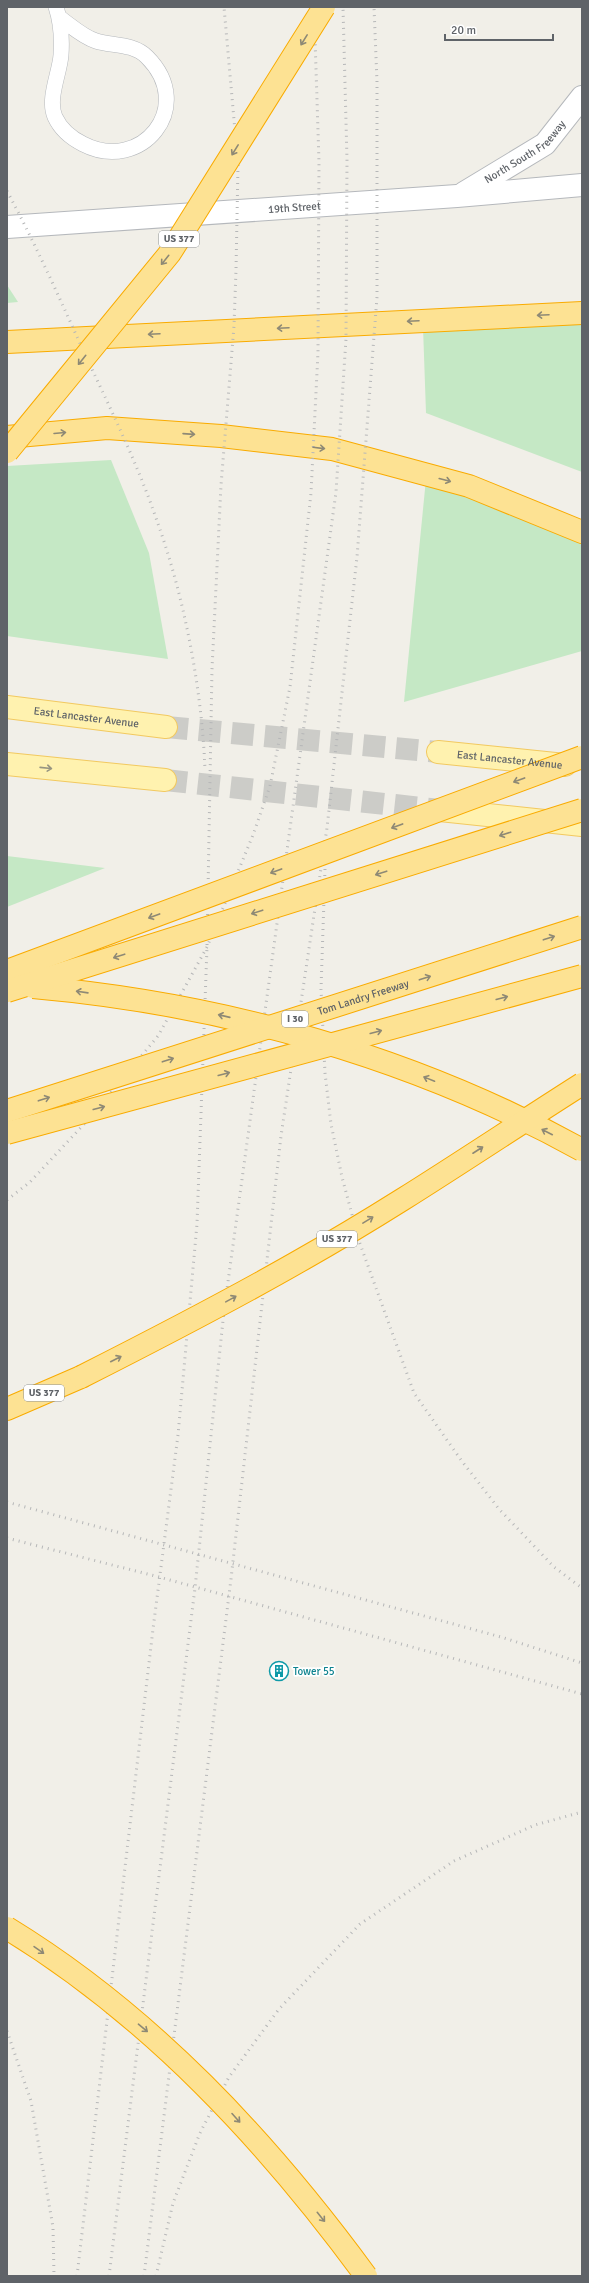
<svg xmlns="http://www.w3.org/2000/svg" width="589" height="2283" font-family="Signika,sans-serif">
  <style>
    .green { fill: #c5e8c5 }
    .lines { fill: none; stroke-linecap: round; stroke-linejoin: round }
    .primary-tunnel { stroke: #ccccc8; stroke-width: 22; stroke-dasharray: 22 11; stroke-linecap: butt }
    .service-casing { stroke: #b5b8bc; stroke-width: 16 }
    .minor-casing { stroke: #b5b8bc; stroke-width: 24 }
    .primary-casing { stroke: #f2c960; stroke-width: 24 }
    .motorway-casing { stroke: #f9ab00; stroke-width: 24 }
    .service { stroke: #fff; stroke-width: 15 }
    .minor { stroke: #fff; stroke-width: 22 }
    .primary { stroke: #fff2af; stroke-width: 22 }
    .motorway { stroke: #fde293; stroke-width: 22 }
    .rail { stroke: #b6b7b8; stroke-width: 3; stroke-dasharray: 1 5; stroke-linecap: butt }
    .motorway-bridge-casing { stroke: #f9ab00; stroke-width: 24; stroke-linecap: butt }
    .motorway-bridge { stroke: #fde293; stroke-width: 22 }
    .oneway { stroke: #8e8975 }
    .oneway2 { stroke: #979581 }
    .labels { text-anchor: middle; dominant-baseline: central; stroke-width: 3.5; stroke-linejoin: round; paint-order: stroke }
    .shield { fill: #fff; stroke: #8f9295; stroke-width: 1 }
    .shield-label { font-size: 10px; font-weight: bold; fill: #5f6368 }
    .street-label { font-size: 11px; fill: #5f6368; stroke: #fff }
    .culture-label { font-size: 11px; fill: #0d838f; stroke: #fff; text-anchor: start }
  </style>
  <rect width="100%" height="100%" fill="#f1efe8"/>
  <g class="green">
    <polygon points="7,285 18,302 7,303"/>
    <polygon points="582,317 582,472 426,413 423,327"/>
    <polygon points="111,460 149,553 168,659 7,636 7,466"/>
    <polygon points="426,479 582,543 582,651 404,702"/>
    <polygon points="7,856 105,868 7,907"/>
  </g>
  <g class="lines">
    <g class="primary-tunnel">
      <polyline points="166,727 438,752"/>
      <polyline points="165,780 440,810"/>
    </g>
    <g class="service-casing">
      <path id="service" d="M 56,7 C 61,22 62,40 61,55 C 60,72 47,99 55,117 C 61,130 71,138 83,144 C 141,174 197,107 147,57 C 133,43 112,46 96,41 C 83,37 70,25 60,18"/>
    </g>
    <g class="minor-casing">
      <g id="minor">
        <path id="s1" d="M 464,193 L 545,144 L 582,97"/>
        <path id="s2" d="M 7,227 L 457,196 L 582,185"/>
      </g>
    </g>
    <g class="primary-casing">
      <g id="primary">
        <path id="s3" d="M 7,707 L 166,727"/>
        <path id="s4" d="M 438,752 L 565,765"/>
        <polyline points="7,764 165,780"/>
        <polyline points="440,810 582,825"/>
      </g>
    </g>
    <g class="motorway-casing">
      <g id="motorway">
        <polyline points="7,342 582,313"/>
        <polyline points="7,437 107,428 221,436 332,449 469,486 582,532"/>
        <polyline points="7,1409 81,1377"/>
      </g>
    </g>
    <use href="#service" class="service"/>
    <use href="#minor" class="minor"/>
    <use href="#primary" class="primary"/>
    <use href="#motorway" class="motorway"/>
    <g class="rail">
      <path d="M 7,191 C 35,243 59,297 83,350 C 109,406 137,462 157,521 C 184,596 202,689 205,770"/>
      <polyline points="325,869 321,989 325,1073 331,1124 342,1177 359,1241 414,1393 461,1460 499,1509 554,1567 582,1588"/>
      <polyline points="7,1200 30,1182 86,1122 158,1036 207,947 253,835 270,786 290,687 311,493 318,352 319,162 314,7"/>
      <polyline points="7,1502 501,1637 582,1663"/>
      <polyline points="7,1538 159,1577 582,1694"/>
      <polyline points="7,2031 31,2101 53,2227 54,2276"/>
      <polyline points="77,2276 153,1629 178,1435 197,1224 207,947 212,669 221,485 234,326 236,270 238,165 224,7"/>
      <polyline points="109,2276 195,1588 224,1311 336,492 346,339 347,160 343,7"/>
      <polyline points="144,2276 231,1579 281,1136 327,828 357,557 377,297 377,82 374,7"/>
      <polyline points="156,2276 173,2203 200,2133 229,2077 279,2009 360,1924 454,1861 535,1825 582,1812"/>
    </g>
    <g class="motorway-bridge-casing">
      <g id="motorway-bridge">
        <polyline points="7,452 170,253 324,7"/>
        <polyline points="7,971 582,757"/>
        <path d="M 33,987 C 225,1004 413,1057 582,1150"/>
        <polyline points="7,991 582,810"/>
        <path id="s5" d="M 7,1111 L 582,927"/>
        <polyline points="7,1133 582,976"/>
        <path d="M 81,1377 C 156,1339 230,1301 303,1259 C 399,1205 489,1143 582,1084"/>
        <path d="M 7,1928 C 151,2016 267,2141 366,2276"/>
      </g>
    </g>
    <use href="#motorway-bridge" class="motorway-bridge"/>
  </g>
  <defs><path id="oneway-shaft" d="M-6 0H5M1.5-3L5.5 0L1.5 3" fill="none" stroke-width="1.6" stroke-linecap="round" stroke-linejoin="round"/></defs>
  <g class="oneway">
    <use href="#oneway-shaft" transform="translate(304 40) rotate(122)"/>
    <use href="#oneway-shaft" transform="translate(235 150) rotate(122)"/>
    <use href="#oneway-shaft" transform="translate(165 260) rotate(129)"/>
    <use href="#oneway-shaft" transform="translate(543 315) rotate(177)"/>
    <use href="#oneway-shaft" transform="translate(413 321) rotate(177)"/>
    <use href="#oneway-shaft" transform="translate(283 328) rotate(177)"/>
    <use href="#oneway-shaft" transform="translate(154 334) rotate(177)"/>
    <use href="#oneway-shaft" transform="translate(82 360) rotate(129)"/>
    <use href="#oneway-shaft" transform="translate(60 433) rotate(-5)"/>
    <use href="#oneway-shaft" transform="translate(189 434) rotate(4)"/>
    <use href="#oneway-shaft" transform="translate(319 448) rotate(7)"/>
    <use href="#oneway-shaft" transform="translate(445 480) rotate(15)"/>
    <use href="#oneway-shaft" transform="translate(519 780) rotate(160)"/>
    <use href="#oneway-shaft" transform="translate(397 826) rotate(160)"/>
    <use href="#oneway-shaft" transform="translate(505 834) rotate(162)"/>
    <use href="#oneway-shaft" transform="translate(276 871) rotate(160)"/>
    <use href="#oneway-shaft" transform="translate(381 873) rotate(162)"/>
    <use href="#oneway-shaft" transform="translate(257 912) rotate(162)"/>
    <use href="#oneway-shaft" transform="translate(154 916) rotate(160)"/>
    <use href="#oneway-shaft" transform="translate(549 938) rotate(-18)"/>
    <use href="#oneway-shaft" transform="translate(119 956) rotate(162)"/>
    <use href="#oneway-shaft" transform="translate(425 978) rotate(-18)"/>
    <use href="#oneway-shaft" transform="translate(82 992) rotate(-172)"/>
    <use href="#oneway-shaft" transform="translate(502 998) rotate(-15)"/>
    <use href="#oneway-shaft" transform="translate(224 1016) rotate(-167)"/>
    <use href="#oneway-shaft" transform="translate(376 1032) rotate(-15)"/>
    <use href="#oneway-shaft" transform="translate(168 1060) rotate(-18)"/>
    <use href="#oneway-shaft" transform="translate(224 1074) rotate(-15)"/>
    <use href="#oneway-shaft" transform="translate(429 1079) rotate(-158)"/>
    <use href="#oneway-shaft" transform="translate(44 1099) rotate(-18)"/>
    <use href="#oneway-shaft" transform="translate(99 1108) rotate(-15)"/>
    <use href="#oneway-shaft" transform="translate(547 1132) rotate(-153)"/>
    <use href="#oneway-shaft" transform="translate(478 1150) rotate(-33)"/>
    <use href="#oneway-shaft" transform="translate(368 1220) rotate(-31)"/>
    <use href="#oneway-shaft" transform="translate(231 1299) rotate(-29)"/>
    <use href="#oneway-shaft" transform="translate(116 1359) rotate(-27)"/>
    <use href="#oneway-shaft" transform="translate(39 1950) rotate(35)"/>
    <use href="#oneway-shaft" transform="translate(143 2028) rotate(40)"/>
    <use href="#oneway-shaft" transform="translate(236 2118) rotate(48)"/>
    <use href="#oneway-shaft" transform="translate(321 2217) rotate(51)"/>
  </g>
  <use class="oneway2" href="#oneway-shaft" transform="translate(46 768) rotate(6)"/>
  <defs>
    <g id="building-ring" transform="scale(1)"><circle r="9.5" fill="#fff" stroke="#0f9aa8" stroke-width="1.5"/><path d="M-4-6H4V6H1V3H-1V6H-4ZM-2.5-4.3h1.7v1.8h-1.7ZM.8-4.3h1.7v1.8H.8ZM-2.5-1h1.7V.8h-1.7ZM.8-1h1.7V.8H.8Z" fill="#0f9aa8"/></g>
  </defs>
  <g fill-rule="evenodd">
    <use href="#building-ring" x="279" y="1671"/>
  </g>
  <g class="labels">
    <g class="shield">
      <rect x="159" y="231" width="40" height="16" rx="3"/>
      <rect x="282" y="1011" width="26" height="16" rx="3"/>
      <rect x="317" y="1231" width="40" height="16" rx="3"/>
      <rect x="24" y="1385" width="40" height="16" rx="3"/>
    </g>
    <g class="shield-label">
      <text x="179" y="239">US 377</text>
      <text x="295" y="1019">I 30</text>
      <text x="337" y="1239">US 377</text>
      <text x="44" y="1393">US 377</text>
    </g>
    <g class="street-label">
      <text stroke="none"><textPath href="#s1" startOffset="74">North South Freeway</textPath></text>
      <text stroke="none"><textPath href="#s2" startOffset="288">19th Street</textPath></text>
      <text stroke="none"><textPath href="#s3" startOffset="80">East Lancaster Avenue</textPath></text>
      <text stroke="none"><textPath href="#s4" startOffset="72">East Lancaster Avenue</textPath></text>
      <text stroke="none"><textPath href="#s5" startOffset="374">Tom Landry Freeway</textPath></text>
    </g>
    <g class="culture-label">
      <text x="293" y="1671">Tower 55</text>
    </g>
  </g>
  <rect width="589" height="2283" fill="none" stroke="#5f6368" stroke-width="16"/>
  <path d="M445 34v6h108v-6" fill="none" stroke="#5f6368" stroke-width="2"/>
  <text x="451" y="34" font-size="12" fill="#5f6368" stroke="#ffffff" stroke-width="3" paint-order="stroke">20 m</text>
</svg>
